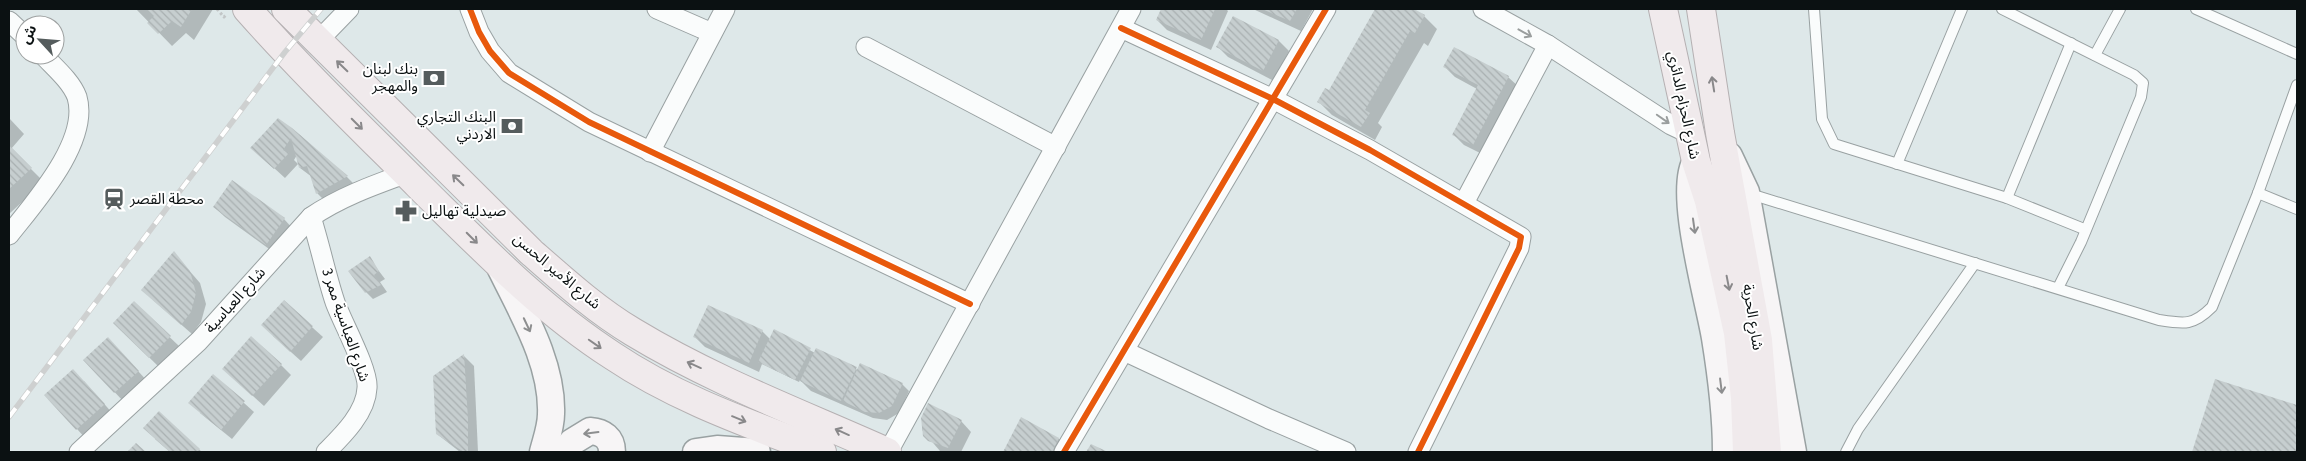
<svg xmlns="http://www.w3.org/2000/svg" width="2306" height="461" font-family="'Fira Sans Condensed','Noto Sans Arabic',sans-serif">
  <style>
    .shadow { fill: #0003 }
    .building { fill: url(#building-back-hatch) }
    .lines { fill: none; stroke-linecap: round; stroke-linejoin: round }
    .service-casing { stroke: #99a1a2; stroke-width: 12 }
    .minor-casing { stroke: #99a1a2; stroke-width: 21 }
    .secondary-casing { stroke: #99a1a2; stroke-width: 29 }
    .trunk-casing { stroke: #b5b0b2; stroke-width: 30 }
    .path { stroke: #c2c6c7; stroke-width: 3; stroke-dasharray: 2.5 2.5; stroke-linecap: butt }
    .service { stroke: #fafcfc; stroke-width: 10 }
    .minor { stroke: #fafcfc; stroke-width: 19 }
    .secondary { stroke: #f7f5f6; stroke-width: 26 }
    .trunk { stroke: #f0eaec; stroke-width: 28 }
    .rail-casing { stroke: #ced0d0; stroke-width: 5.5 }
    .rail { stroke: #fff; stroke-width: 4; stroke-dasharray: 11; stroke-linecap: butt }
    .cycleway-casing { stroke: #fff; stroke-width: 9 }
    .cycleway { stroke: #e8590c; stroke-width: 6 }
    .oneway { stroke: #9a9e9e }
    .oneway2 { stroke: #89888a }
    .oneway3 { stroke: #8d8e8f }
    .labels { text-anchor: middle; dominant-baseline: central; stroke-width: 4; stroke-linejoin: round; paint-order: stroke }
    .poi-label { font-size: 15px; fill: #0b1112; stroke: #fff; text-anchor: end }
    .street-label { font-size: 15px; fill: #0b1112; stroke: #fff }
  </style>
  <defs>
    <pattern id="building-back-hatch" width="6" height="6" patternUnits="userSpaceOnUse" patternTransform="scale(1.25)"><rect width="6" height="6" fill="#c6cecf"/><path d="M-1 5l2 2M0 0l6 6M5-1l2 2" fill="none" stroke="#a9b0b1"/></pattern>
  </defs>
  <rect width="100%" height="100%" fill="#dee8e9"/>
  <g class="shadow">
    <polygon points="136,9 213,9 194,40 186,33 172,46"/>
    <polygon points="1163,9 1226,9 1228,11 1211,50 1167,30 1157,20"/>
    <polygon points="1253,9 1313,9 1301,31"/>
    <polygon points="1376,9 1412,9 1424,16 1437,29 1428,46 1424,43 1378,123 1382,127 1375,140 1332,115 1319,102 1329,92"/>
    <polygon points="1279,41 1289,51 1274,81 1228,57 1218,47"/>
    <polygon points="1445,67 1508,77 1519,87 1484,155 1464,145 1454,135 1477,89 1455,77"/>
    <polygon points="9,118 24,134 11,149 44,182 9,214"/>
    <polygon points="278,120 347,177 357,187 327,203 317,193 312,177 300,168 297,155 294,160 298,164 285,178 252,148"/>
    <polygon points="214,207 284,219 294,230 276,254 225,217"/>
    <polygon points="174,253 200,283 206,304 201,322 192,334 153,300"/>
    <polygon points="369,258 385,279 380,282 387,292 373,299 366,292"/>
    <polygon points="284,302 323,337 301,361 273,336"/>
    <polygon points="134,303 180,347 160,368 114,323"/>
    <polygon points="762,331 771,340 775,331 815,353 858,370 902,384 909,391 899,413 887,420 873,418 811,391 800,380 799,382 762,364 759,372 705,347 695,337"/>
    <polygon points="118,349 148,382 125,403 84,360"/>
    <polygon points="464,356 474,366 478,452 460,452 437,434"/>
    <polygon points="281,365 291,375 264,406 234,379"/>
    <polygon points="213,375 254,412 232,439 200,413"/>
    <polygon points="84,381 114,415 87,440 46,395"/>
    <polygon points="2216,381 2297,406 2297,452 2193,452"/>
    <polygon points="159,413 202,452 170,452 155,439"/>
    <polygon points="922,418 961,421 971,432 961,452 940,451 922,430"/>
    <polygon points="1022,419 1059,439 1069,449 1067,452 1005,452"/>
  </g>
  <g class="building">
    <polygon points="147,9 192,9 181,27 172,21 158,34 147,23 154,16"/>
    <polygon points="1161,9 1215,9 1201,40 1156,20"/>
    <polygon points="1262,9 1297,9 1290,21"/>
    <polygon points="1375,9 1414,9 1425,15 1415,33 1410,31 1365,110 1370,113 1361,127 1317,102 1325,88 1329,90"/>
    <polygon points="1233,16 1279,40 1263,71 1216,47"/>
    <polygon points="1454,47 1509,76 1473,145 1452,135 1478,85 1443,67"/>
    <polygon points="278,118 292,128 348,176 316,194 307,166 299,168 291,138 283,150 289,153 274,169 250,148"/>
    <polygon points="9,145 32,168 9,189"/>
    <polygon points="232,180 285,218 266,245 213,207"/>
    <polygon points="174,251 190,271 196,293 191,312 181,325 141,290"/>
    <polygon points="370,256 379,271 374,275 381,285 365,293 348,271"/>
    <polygon points="284,300 313,326 290,352 261,325"/>
    <polygon points="134,301 171,336 149,358 113,323"/>
    <polygon points="708,305 763,330 749,363 693,337"/>
    <polygon points="774,329 811,348 795,380 758,362"/>
    <polygon points="251,336 282,364 252,396 222,369"/>
    <polygon points="108,337 139,371 114,393 83,360"/>
    <polygon points="816,348 857,367 841,401 800,381"/>
    <polygon points="464,354 468,419 468,452 464,452 436,434 433,376"/>
    <polygon points="860,363 903,383 892,406 879,413 865,412 843,401"/>
    <polygon points="73,369 105,404 76,430 44,395"/>
    <polygon points="213,374 245,401 221,430 188,403"/>
    <polygon points="2215,379 2297,405 2297,452 2192,452"/>
    <polygon points="928,403 962,420 948,448 928,441 923,436 921,418"/>
    <polygon points="159,411 200,449 197,452 170,452 143,428"/>
    <polygon points="1021,417 1059,438 1052,452 1003,452"/>
    <polygon points="136,443 146,452 127,452"/>
    <polygon points="1091,444 1108,452 1086,452"/>
  </g>
  <g class="lines">
    <g class="service-casing">
      <g id="service">
        <polyline points="1814,9 1822,119 1834,144 2007,198 2084,229"/>
        <polyline points="2002,9 2134,75 2143,83 2141,97 2081,242 2058,288"/>
        <polyline points="2196,9 2297,54"/>
        <polyline points="2095,55 2120,9"/>
        <polyline points="1897,164 1962,9"/>
        <path d="M 1747,193 L 2159,320 C 2184,324 2193,326 2212,307 L 2258,193 L 2297,85"/>
        <polyline points="2258,193 2297,209"/>
        <polyline points="2007,198 2071,43"/>
        <polyline points="1846,452 1858,429 1975,263"/>
      </g>
    </g>
    <g class="minor-casing">
      <g id="minor">
        <polyline points="470,9 479,32 490,51 509,73 589,122 970,304"/>
        <polyline points="657,9 712,33"/>
        <polyline points="1483,9 1548,45 1671,125 1690,134"/>
        <polyline points="9,21 25,36"/>
        <polyline points="1121,28 1273,99 1370,150 1521,237 1519,248 1418,452"/>
        <polyline points="317,42 349,9"/>
        <polyline points="866,47 1056,147"/>
        <polyline points="650,152 725,9"/>
        <polyline points="1464,203 1548,45"/>
        <path d="M 311,217 C 320,245 326,275 335,302 C 342,322 369,370 367,388 C 366,413 342,436 326,452"/>
        <path d="M 9,235 C 35,202 90,141 77,97 C 71,81 54,67 43,55"/>
        <polyline points="1124,351 1269,419 1346,452"/>
        <path d="M 79,452 L 199,341 L 311,217 C 340,197 374,185 407,173"/>
        <polyline points="888,452 1131,9"/>
        <polyline points="1064,452 1326,9"/>
      </g>
    </g>
    <g class="secondary-casing">
      <g id="secondary">
        <polyline points="1729,156 1746,192 1793,452"/>
        <path d="M 1696,161 C 1677,190 1709,301 1715,338 C 1721,375 1726,414 1726,452"/>
        <path d="M 499,265 C 521,311 553,362 551,414 C 551,427 546,440 543,452"/>
        <path d="M 564,452 L 572,442 L 590,431 C 603,432 612,438 612,452"/>
        <polyline points="696,452 717,449 757,452"/>
      </g>
    </g>
    <g class="trunk-casing">
      <g id="trunk">
        <path d="M 247,9 C 301,70 360,127 418,185 C 480,246 540,309 613,356 C 677,399 750,424 822,452"/>
        <path d="M 286,9 L 531,252 C 563,280 596,310 633,332 C 712,380 802,414 887,452"/>
        <polyline points="1663,9 1696,161 1709,201 1738,333 1745,398 1747,452"/>
        <polyline points="1701,9 1720,133 1758,340 1767,452"/>
      </g>
    </g>
    <polyline class="path" points="217,9 224,17 226,15"/>
    <use href="#service" class="service"/>
    <use href="#minor" class="minor"/>
    <use href="#secondary" class="secondary"/>
    <use href="#trunk" class="trunk"/>
    <g class="rail-casing">
      <polyline id="rail" points="9,417 285,52 321,9"/>
    </g>
    <use href="#rail" class="rail"/>
    <g class="cycleway-casing">
      <g id="cycleway">
        <polyline points="470,9 479,32 490,51 509,73 589,122 970,304"/>
        <polyline points="1121,28 1273,99 1370,150 1521,237 1519,248 1418,452"/>
        <polyline points="1064,452 1326,9"/>
      </g>
    </g>
    <use href="#cycleway" class="cycleway"/>
  </g>
  <defs><path id="oneway-shaft" d="M-6 0H5M1.5-3L5.5 0L1.5 3" fill="none" stroke-width="1.6" stroke-linecap="round" stroke-linejoin="round" transform="scale(1.25)"/></defs>
  <g class="oneway">
    <use href="#oneway-shaft" transform="translate(1525 33) rotate(29)"/>
    <use href="#oneway-shaft" transform="translate(1663 119) rotate(35)"/>
  </g>
  <g class="oneway2">
    <use href="#oneway-shaft" transform="translate(342 66) rotate(-136)"/>
    <use href="#oneway-shaft" transform="translate(1713 84) rotate(-99)"/>
    <use href="#oneway-shaft" transform="translate(357 124) rotate(45)"/>
    <use href="#oneway-shaft" transform="translate(458 180) rotate(-136)"/>
    <use href="#oneway-shaft" transform="translate(472 238) rotate(45)"/>
    <use href="#oneway-shaft" transform="translate(1728 283) rotate(79)"/>
    <use href="#oneway-shaft" transform="translate(595 344) rotate(35)"/>
    <use href="#oneway-shaft" transform="translate(694 365) rotate(-156)"/>
    <use href="#oneway-shaft" transform="translate(739 419) rotate(22)"/>
    <use href="#oneway-shaft" transform="translate(842 432) rotate(-156)"/>
  </g>
  <g class="oneway3">
    <use href="#oneway-shaft" transform="translate(1694 226) rotate(82)"/>
    <use href="#oneway-shaft" transform="translate(527 325) rotate(65)"/>
    <use href="#oneway-shaft" transform="translate(1721 386) rotate(83)"/>
    <use href="#oneway-shaft" transform="translate(591 433) rotate(173)"/>
  </g>
  <defs>
    <g id="bank-bare" transform="scale(1.725)"><path d="M-6-4H6V4H-6ZM0-2.3a2.3 2.3 0 1 0 0 4.6a2.3 2.3 0 1 0 0-4.6Z" fill="#555c5d" stroke="#fff" stroke-width="2.5" paint-order="stroke"/></g>
    <g id="station-bare" transform="scale(1.725)"><path d="M-3-6H3Q5-6 5-4V2Q5 4 3 4L4.5 6H3L1.5 4h-3L-3 6H-4.5L-3 4Q-5 4-5 2V-4Q-5-6-3-6ZM-3.5-4v3h7v-3ZM-3.5 1v1.5H-2V1ZM2 1v1.5H3.5V1Z" fill="#555c5d" stroke="#fff" stroke-width="2.5" paint-order="stroke"/></g>
    <g id="pharmacy-bare" transform="scale(1.725)"><path d="M-2-6h4v4h4v4h-4v4h-4v-4h-4v-4h4Z" fill="#555c5d" stroke="#fff" stroke-width="2.5" paint-order="stroke"/></g>
  </defs>
  <g fill-rule="evenodd">
    <use href="#bank-bare" x="434" y="78"/>
    <use href="#bank-bare" x="512" y="126"/>
    <use href="#station-bare" x="114" y="199"/>
    <use href="#pharmacy-bare" x="406" y="211"/>
  </g>
  <g class="labels">
    <g class="poi-label">
      <text x="418" y="69">بنك لبنان<tspan x="418" dy="17">والمهجر</tspan></text>
      <text x="496" y="117">البنك التجاري<tspan x="496" dy="17">الاردني</tspan></text>
      <text x="130" y="199" text-anchor="start">محطة القصر</text>
      <text x="422" y="211" text-anchor="start">صيدلية تهاليل</text>
    </g>
    <g class="street-label">
      <text transform="translate(1684 105) rotate(78)">شارع الحزام الدائري</text>
      <text transform="translate(557 271) rotate(40)">شارع الأمير الحسن</text>
      <text transform="translate(235 300) rotate(-48)">شارع العباسية</text>
      <text transform="translate(1753 317) rotate(81)">شارع الحرية</text>
      <text transform="translate(346 325) rotate(71)">شارع العباسية ممر 3</text>
    </g>
  </g>
  <rect width="2306" height="461" fill="none" stroke="#0b1112" stroke-width="20"/>
  <g transform="translate(40 40) rotate(296)"><circle r="24" fill="#ffffff" stroke="#9da0a0"/>
  <path d="M0-4L9 19L0 12L-9 19Z" fill="#555c5d"/>
  <text y="-8" font-size="14" font-weight="bold" text-anchor="middle" fill="#0b1112">ش</text>
  </g>
</svg>
